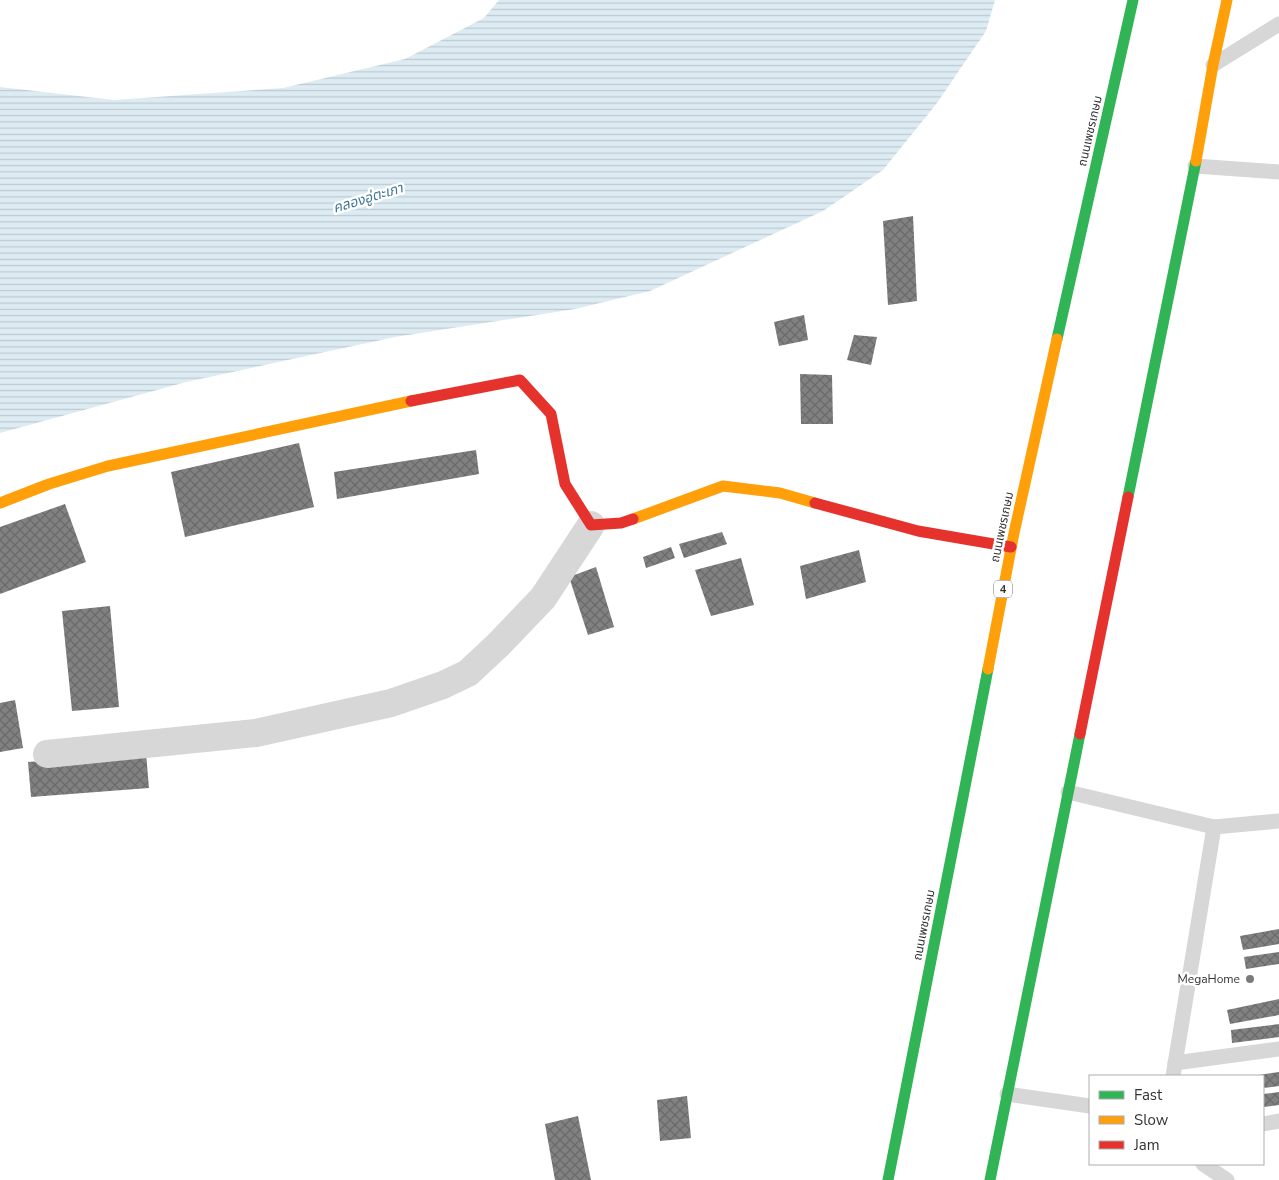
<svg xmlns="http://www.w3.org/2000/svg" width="1279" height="1180" font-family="'Nunito Sans','Noto Sans Thai',sans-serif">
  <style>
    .water { fill: url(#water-rules) }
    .building { fill: url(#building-cross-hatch) }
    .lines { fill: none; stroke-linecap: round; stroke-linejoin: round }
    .lane { stroke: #d7d7d7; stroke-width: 15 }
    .street { stroke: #d7d7d7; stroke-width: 28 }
    .fast { stroke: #30b455; stroke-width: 11 }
    .slow { stroke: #ff9f0a; stroke-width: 11 }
    .jam { stroke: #e5322d; stroke-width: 11 }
    .poi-dot { fill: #7a7a7a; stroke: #fff; stroke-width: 2 }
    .labels { text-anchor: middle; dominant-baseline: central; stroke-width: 5; stroke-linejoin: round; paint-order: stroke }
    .shield { fill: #fff; stroke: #707070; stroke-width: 1 }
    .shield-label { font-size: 11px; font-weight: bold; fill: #333 }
    .street-label { font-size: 12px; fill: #333; stroke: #fff }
    .poi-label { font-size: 12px; fill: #333; stroke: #fff; text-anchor: end }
    .water-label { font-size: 14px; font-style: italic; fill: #3f7597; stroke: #fff }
  </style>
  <defs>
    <pattern id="water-rules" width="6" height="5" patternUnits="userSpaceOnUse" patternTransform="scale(1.25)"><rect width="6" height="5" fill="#ddebf3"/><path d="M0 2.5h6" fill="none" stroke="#becad1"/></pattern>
    <pattern id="building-cross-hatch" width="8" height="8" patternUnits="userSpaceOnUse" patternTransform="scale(1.25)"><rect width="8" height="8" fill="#818181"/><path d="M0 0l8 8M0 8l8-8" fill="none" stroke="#6a6a6a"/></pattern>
  </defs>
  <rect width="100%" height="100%" fill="#fff"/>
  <polygon class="water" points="499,0 995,0 986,31 937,103 883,170 823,211 650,291 575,309 395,337 186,382 0,433 0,87 114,100 283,88 405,59 484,18"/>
  <g class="building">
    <polygon points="913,216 917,301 888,305 883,221"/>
    <polygon points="804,315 808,340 779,346 774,322"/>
    <polygon points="854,335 877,337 871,365 847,360"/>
    <polygon points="800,374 832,375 833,424 801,424"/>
    <polygon points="299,443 314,507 185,537 171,472"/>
    <polygon points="476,450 479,474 337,499 334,472"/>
    <polygon points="65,504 86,562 0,594 0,527"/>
    <polygon points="722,532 727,544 684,558 679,544"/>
    <polygon points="671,547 675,558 646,568 643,557"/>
    <polygon points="859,550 866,582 806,599 800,566"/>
    <polygon points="741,558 754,605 711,616 695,570"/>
    <polygon points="596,567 614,627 588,635 569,577"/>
    <polygon points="110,606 119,707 72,711 62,611"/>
    <polygon points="15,700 23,748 0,752 0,703"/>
    <polygon points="146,753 149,788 31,797 28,762"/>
    <polygon points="1279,929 1279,944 1243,950 1240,936"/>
    <polygon points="1279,952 1279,964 1246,969 1244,957"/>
    <polygon points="1279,999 1279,1015 1230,1024 1227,1010"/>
    <polygon points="1279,1024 1279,1037 1232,1043 1231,1030"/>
    <polygon points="1279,1072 1279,1086 1263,1088 1263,1076 1259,1076 1259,1075"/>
    <polygon points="1279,1092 1279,1105 1263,1107 1263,1094"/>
    <polygon points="687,1096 691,1138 660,1141 657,1100"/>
    <polygon points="578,1116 591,1180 555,1180 545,1124"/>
  </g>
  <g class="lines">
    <g class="lane">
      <polyline points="1213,65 1279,24"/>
      <polyline points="1195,166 1279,172"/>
      <polyline points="1068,792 1214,827 1279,821"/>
      <polyline points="1175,1063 1279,1049"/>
      <polyline points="1173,1076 1214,827"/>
      <polyline points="1007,1094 1090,1106"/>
      <polyline points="1263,1124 1279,1121"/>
      <polyline points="1203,1164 1227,1180"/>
    </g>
    <polyline class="street" points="47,754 256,733 391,703 443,685 468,673 498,645 543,598 591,525"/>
    <g class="fast">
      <polyline points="1057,339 1133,0"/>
      <polyline points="1128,497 1196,161"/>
      <polyline points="888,1180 988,669"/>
      <polyline points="990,1180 1080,734"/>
    </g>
    <g class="slow">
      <polyline points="1196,161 1213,65 1227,0"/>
      <polyline points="0,503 49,484 108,466 411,401"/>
      <polyline points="633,519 723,486 780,493 815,503"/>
      <polyline points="988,669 1014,533 1057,339"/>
    </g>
    <g class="jam">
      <polyline points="411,401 520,380 551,414 565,484 591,525 621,523 633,519"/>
      <polyline points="815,503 918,531 1011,547"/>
      <polyline points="1080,734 1128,497"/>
    </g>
  </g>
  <circle class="poi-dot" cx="1250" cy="979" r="5"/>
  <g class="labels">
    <rect class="shield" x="994" y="580.5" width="18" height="17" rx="4"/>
    <g class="shield-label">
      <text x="1003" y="589">4</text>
    </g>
    <g class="street-label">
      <text transform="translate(1090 131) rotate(-77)">ถนนเพชรเกษม</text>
      <text transform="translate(1002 527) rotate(-78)">ถนนเพชรเกษม</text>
      <text transform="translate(924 925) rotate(-79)">ถนนเพชรเกษม</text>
    </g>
    <g class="poi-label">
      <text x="1240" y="979">MegaHome</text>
    </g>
    <g class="water-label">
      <text transform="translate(368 198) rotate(-17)">คลองอู่ตะเภา</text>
    </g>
  </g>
  <rect x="1089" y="1075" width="175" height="90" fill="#ffffff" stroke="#adadad"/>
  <rect x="1099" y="1091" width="25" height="8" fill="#30b455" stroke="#adadad"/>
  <text x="1134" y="1100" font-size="15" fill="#333333">Fast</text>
  <rect x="1099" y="1116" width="25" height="8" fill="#ff9f0a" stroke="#adadad"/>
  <text x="1134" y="1125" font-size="15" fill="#333333">Slow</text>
  <rect x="1099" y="1141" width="25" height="8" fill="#e5322d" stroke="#adadad"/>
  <text x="1134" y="1150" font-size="15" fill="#333333">Jam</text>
</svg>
